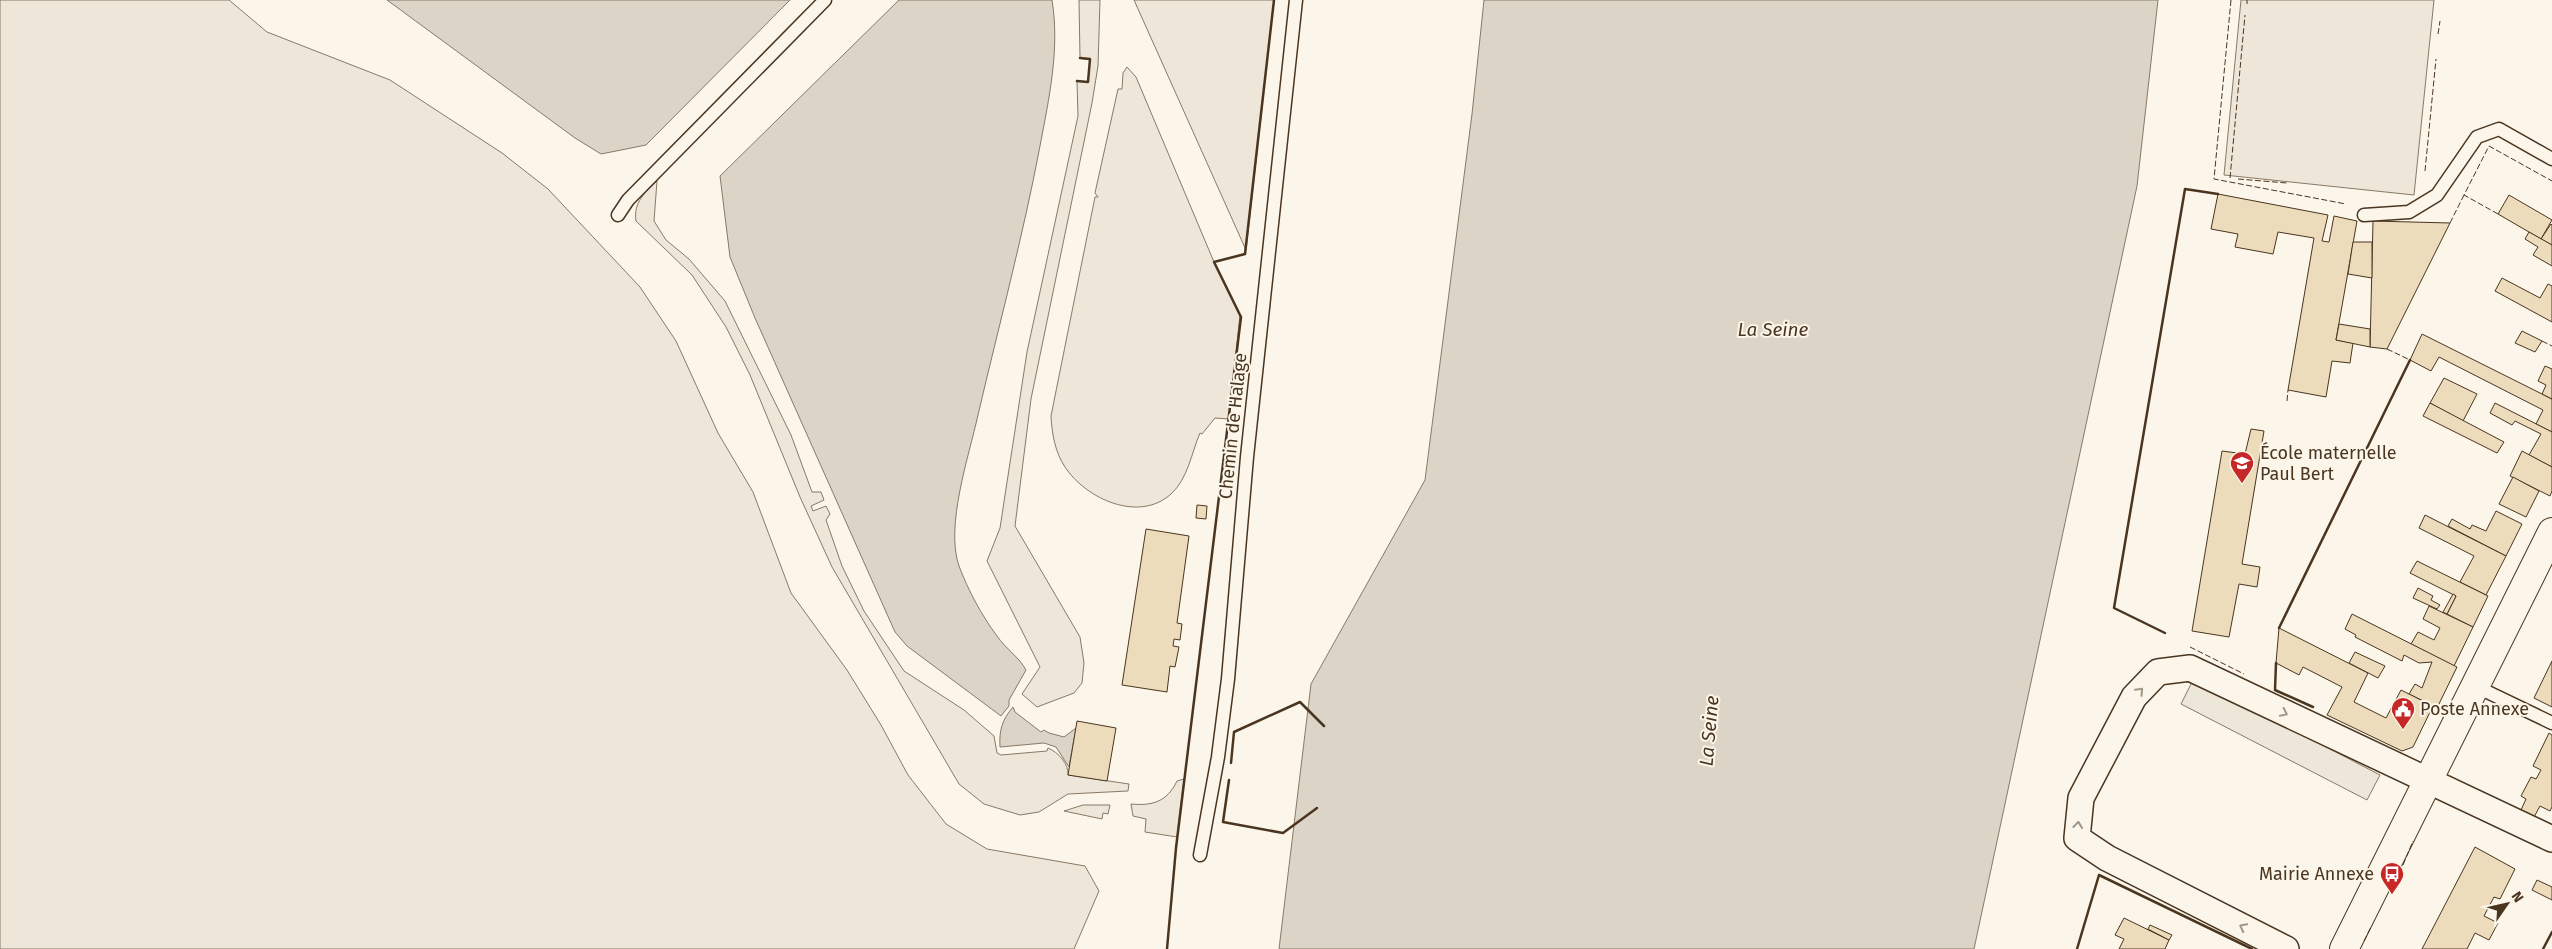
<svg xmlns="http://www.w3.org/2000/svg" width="2552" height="949" font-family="'Fira Sans',sans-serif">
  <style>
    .green { fill: #ede6d9; stroke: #887966 }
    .parking { fill: #ede7d9; stroke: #887966 }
    .water { fill: #dcd4c6; stroke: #887966 }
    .building { fill: #ecdcbc; stroke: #4a3520 }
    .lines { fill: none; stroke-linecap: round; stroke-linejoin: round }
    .service-casing { stroke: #4a3520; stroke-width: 15 }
    .minor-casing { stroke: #4a3520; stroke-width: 28 }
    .secondary-casing { stroke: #4a3520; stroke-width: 30 }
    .service { stroke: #fbf6e9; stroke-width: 12 }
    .minor { stroke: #fbf6e9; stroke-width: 25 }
    .secondary { stroke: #fbf6e9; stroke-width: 28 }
    .fence { stroke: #4a3520; stroke-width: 1; stroke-dasharray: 6 2.5; stroke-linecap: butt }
    .wall { stroke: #4a3520; stroke-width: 2.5 }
    .oneway { stroke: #a29684 }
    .labels { text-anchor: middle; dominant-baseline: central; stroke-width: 4; stroke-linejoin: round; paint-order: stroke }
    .street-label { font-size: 18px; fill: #4a3520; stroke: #fbf6e9 }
    .poi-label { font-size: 18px; fill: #4a3520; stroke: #fbf6e9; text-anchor: start }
    .water-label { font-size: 19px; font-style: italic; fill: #4a3520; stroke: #fbf6e9 }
  </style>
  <rect width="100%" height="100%" fill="#fbf6e9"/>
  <g class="green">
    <polygon points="0,0 229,0 267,32 390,80 502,153 548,189 640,287 676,341 718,433 753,492 791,593 847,670 881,725 908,775 946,824 987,849 1085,866 1099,891 1074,949 0,949"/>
    <polygon points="1079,0 1100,0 1098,66 1092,103 1031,399 1015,526 1080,637 1084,663 1082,683 1074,693 1037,707 1022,694 1040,667 987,561 1000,528 1027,352 1078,116 1077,81 1088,82 1090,60 1080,58"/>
    <polygon points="1134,0 1274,0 1246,250"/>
    <polygon points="2241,0 2434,0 2414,195 2224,175"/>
    <path d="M 1127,67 L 1136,77 L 1214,262 L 1240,315 L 1229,419 L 1215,418 L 1202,434 L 1200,433 C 1192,451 1188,479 1171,494 C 1139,523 1086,499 1065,467 C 1055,452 1052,434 1051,416 L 1095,197 L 1098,197 L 1095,193 L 1118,89 L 1122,89 L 1123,73 Z"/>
    <path d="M 657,181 L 654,221 L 666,240 L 689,259 L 725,301 L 791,435 L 812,492 L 821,492 L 824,500 L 811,506 L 813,511 L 826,506 L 830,514 L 826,520 L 842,566 L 864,611 L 904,671 L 964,710 L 994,736 L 997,753 L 1001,755 L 1047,751 L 1048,748 C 1058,752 1069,764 1068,775 L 1129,784 L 1128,791 L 1068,794 L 1039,812 L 1020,815 L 984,804 L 959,784 L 832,567 L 800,497 L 750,375 L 726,327 L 692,275 L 636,221 C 633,203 645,192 657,181 Z"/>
    <path d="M 1184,779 L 1177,837 L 1145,832 L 1146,819 L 1133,816 L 1131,804 C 1152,806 1167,802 1177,781 Z"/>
    <polygon points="1083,805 1110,805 1108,814 1103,813 1102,819 1064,811"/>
  </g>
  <polygon class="parking" points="2194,678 2380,775 2367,800 2181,704"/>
  <g class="water">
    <polygon points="387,0 790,0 646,145 601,154 575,138"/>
    <path d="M 899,0 L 1052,0 C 1060,49 1049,98 1040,146 C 1023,236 999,325 978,415 C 969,456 945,526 959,566 C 968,590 982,616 997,636 C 1006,649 1019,657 1026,670 L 1009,700 L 1009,706 L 1001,716 L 907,646 L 895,632 L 755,318 L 730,257 L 720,176 Z"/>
    <polygon points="1484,0 2158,0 2137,186 1974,949 1279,949 1311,684 1425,480 1472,114"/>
    <path d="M 1013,707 L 1015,712 L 1041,732 L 1044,730 L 1049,733 L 1064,737 L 1076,728 L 1069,767 L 1056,747 L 1044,743 L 1000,747 C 999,730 1002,720 1013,707 Z"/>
  </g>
  <g class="building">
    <polygon points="2218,194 2328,215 2322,241 2329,242 2334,216 2357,221 2336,340 2353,343 2350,363 2332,361 2326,397 2288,390 2314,238 2278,232 2273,254 2235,247 2238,234 2211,229"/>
    <polygon points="2509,195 2552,220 2541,239 2498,214"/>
    <polygon points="2373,221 2450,223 2387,349 2370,347"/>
    <polygon points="2551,224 2552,225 2552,245 2541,239"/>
    <polygon points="2529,232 2552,245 2552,266 2533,255 2538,247 2525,239"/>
    <polygon points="2353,242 2372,242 2372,278 2348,274"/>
    <polygon points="2502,278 2540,298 2548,284 2552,286 2552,322 2495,291"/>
    <polygon points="2339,324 2370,329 2370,347 2336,340"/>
    <polygon points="2522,331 2542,341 2535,352 2515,343"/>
    <polygon points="2422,334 2552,399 2552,432 2536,424 2543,410 2439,357 2431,371 2410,360"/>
    <polygon points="2545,366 2552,369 2552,399 2542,394 2546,385 2538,381"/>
    <polygon points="2444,378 2477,394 2463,421 2430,403"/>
    <polygon points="2430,403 2504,442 2497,453 2423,416"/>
    <polygon points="2495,403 2552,432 2552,467 2529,455 2541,434 2515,421 2512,425 2490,413"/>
    <polygon points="2251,429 2264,431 2242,564 2260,567 2257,587 2239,584 2229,637 2192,631 2222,451 2245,454"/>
    <polygon points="2522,451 2552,467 2552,491 2550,496 2510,476"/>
    <polygon points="2513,477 2539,491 2526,517 2499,504"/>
    <polygon points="1197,505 1207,506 1206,519 1196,518"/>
    <polygon points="2496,511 2522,524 2506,556 2448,526 2452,519 2470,529 2472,525 2486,531"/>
    <polygon points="2425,515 2506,556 2486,595 2460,582 2474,556 2419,528"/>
    <polygon points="1146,529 1189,536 1177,623 1182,624 1180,640 1174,639 1173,646 1179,647 1175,667 1170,666 1167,692 1122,685"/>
    <polygon points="2417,561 2488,596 2473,627 2447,614 2456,596 2410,573"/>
    <polygon points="2418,588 2433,596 2431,600 2440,605 2437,609 2413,598"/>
    <polygon points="2453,594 2456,596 2447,614 2443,612"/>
    <polygon points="2429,606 2473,627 2454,666 2411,644 2418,632 2434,640 2440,628 2423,619"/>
    <polygon points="2352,614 2457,667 2437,708 2409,694 2415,684 2422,688 2432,662 2419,663 2404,655 2402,661 2355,637 2356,635 2345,629"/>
    <polygon points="2279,628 2368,673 2354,702 2386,718 2401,690 2433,706 2413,747 2402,751 2327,715 2342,687 2303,667 2299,675 2276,663"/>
    <polygon points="2355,652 2385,666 2378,678 2349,663"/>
    <polygon points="2552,661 2552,707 2534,698"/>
    <polygon points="1077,721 1116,728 1107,781 1068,775"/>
    <polygon points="2549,733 2552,735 2552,807 2550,811 2540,806 2534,817 2521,810 2526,799 2521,796 2531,777 2536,779 2541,770 2533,766"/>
    <polygon points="2475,847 2515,869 2500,899 2494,897 2484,916 2498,923 2489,940 2475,933 2467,949 2422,949"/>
    <polygon points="2537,880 2552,887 2552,900 2532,890"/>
    <polygon points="2124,918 2169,940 2165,949 2119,949 2124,939 2115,935"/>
    <polygon points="2150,925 2172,935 2169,940 2148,929"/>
  </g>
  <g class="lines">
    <g class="service-casing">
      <g id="service">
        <polyline points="618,215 628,200 825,0"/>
        <polyline points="2364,215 2409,212 2437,195 2477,137 2499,129 2552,159"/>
        <polyline points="2475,686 2552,723"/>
        <polyline points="1200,855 1218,757 1228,679 1247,457 1296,0"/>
      </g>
    </g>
    <g class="minor-casing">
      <polyline id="minor" points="2286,949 2107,858 2077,838 2081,798 2134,697 2158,672 2190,668 2552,839"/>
    </g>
    <g class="secondary-casing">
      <polyline id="secondary" points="2344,949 2552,532"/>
    </g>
    <use href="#service" class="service"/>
    <use href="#minor" class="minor"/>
    <use href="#secondary" class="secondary"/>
    <g class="fence">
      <polyline points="2231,0 2214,179 2346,204"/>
      <polyline points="2247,4 2247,0"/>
      <polyline points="2438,34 2440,21"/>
      <polyline points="2425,171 2436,59"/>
      <polyline points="2230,178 2245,15"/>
      <polyline points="2238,179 2287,183"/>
      <polyline points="2498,214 2464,195 2489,146 2552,181"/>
      <polyline points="2450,223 2464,195"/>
      <polyline points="2542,341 2552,346"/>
      <polyline points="2387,349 2410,360"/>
      <polyline points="2287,401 2288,390"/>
      <polyline points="2190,647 2244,674"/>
      <polyline points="2403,865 2413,841"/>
      <polyline points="2364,941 2371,927"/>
    </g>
    <g class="wall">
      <polyline points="1077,81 1088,82 1090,59 1080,58"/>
      <polyline points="2279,628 2410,360"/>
      <polyline points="2165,633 2114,608 2185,189 2218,194"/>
      <polyline points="2276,663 2275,690 2313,707"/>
      <polyline points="1231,763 1234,732 1300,702 1324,726"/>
      <polyline points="1229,780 1223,822 1283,833 1317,808"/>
      <polyline points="1167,949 1176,848 1241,317 1214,262 1245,254 1274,0"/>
      <polyline points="2077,949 2099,875 2252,949"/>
      <polyline points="2543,949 2552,932"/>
    </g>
  </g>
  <defs><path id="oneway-chevron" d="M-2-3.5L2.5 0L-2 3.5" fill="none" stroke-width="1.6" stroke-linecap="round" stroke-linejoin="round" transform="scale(1.25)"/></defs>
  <g class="oneway">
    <use href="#oneway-chevron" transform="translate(2140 691) rotate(-47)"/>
    <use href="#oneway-chevron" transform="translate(2284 713) rotate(26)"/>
    <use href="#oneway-chevron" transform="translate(2078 825) rotate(-84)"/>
    <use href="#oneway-chevron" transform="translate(2243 927) rotate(-153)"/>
  </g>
  <defs>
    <g id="school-pin" transform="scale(1.25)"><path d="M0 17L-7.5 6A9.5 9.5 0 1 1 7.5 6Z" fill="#c62828" stroke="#fbf6e9"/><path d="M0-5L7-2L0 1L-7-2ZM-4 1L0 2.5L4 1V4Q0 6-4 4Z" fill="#fff"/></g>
    <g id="civic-pin" transform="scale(1.25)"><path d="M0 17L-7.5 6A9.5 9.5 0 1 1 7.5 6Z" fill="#c62828" stroke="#fbf6e9"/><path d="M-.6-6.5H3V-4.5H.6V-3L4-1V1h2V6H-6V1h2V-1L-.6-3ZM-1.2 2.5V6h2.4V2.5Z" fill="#fff"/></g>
    <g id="bus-pin" transform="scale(1.25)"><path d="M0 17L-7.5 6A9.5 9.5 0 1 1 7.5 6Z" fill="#c62828" stroke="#fbf6e9"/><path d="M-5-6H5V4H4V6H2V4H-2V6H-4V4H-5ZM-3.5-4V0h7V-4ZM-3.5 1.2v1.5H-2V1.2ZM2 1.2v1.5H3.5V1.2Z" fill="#fff"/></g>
  </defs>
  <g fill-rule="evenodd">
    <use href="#school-pin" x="2242" y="463"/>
    <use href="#civic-pin" x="2403" y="709"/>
    <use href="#bus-pin" x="2392" y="874"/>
  </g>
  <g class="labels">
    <g class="street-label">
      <text transform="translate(1233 426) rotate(-84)">Chemin de Halage</text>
    </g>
    <g class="poi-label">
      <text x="2260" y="453">École maternelle<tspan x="2260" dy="21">Paul Bert</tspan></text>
      <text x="2420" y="709">Poste Annexe</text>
      <text x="2374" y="874" text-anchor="end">Mairie Annexe</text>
    </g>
    <g class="water-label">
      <text x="1773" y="329">La Seine</text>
      <text transform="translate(1709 731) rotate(-85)">La Seine</text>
    </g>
  </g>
  <g transform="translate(2507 904) rotate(56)" stroke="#fbf6e9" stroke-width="4" paint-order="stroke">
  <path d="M0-4L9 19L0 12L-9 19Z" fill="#4a3520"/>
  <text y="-8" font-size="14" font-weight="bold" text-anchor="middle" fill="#4a3520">N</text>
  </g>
</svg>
